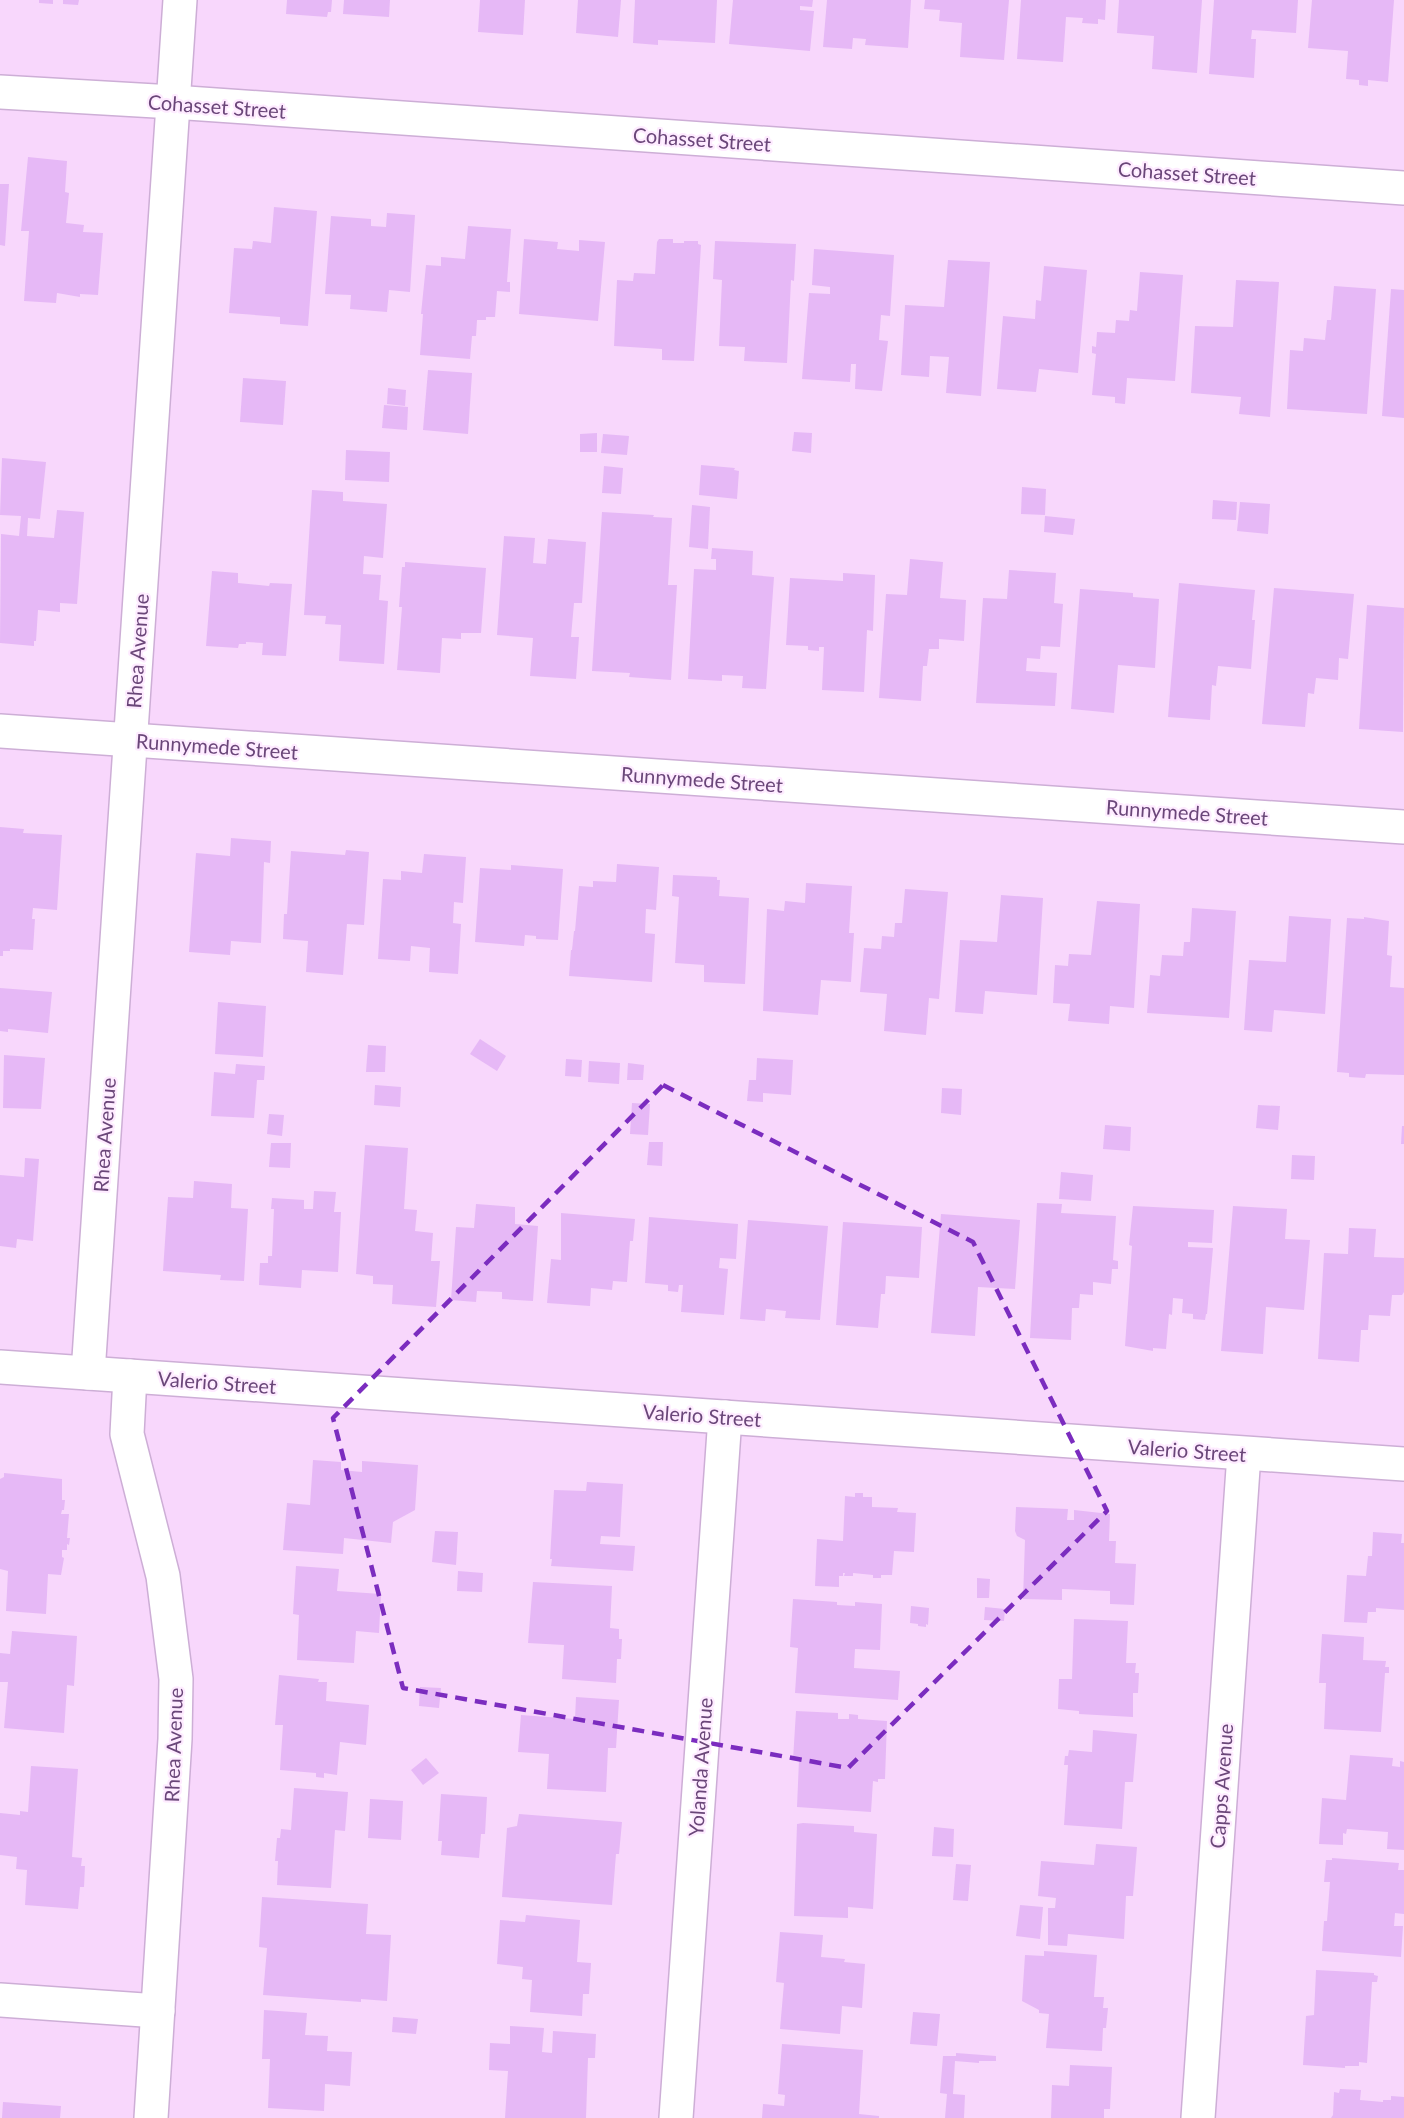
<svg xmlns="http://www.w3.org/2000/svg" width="1404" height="2118" font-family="Lato,sans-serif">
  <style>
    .residential { fill: #f8d7fc }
    .building { fill: #e6b8f6 }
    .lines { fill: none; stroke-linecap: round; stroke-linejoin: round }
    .minor-casing { stroke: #cdaed6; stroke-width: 36 }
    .tertiary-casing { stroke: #cdaed6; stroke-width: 36 }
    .minor { stroke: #fff; stroke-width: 33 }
    .tertiary { stroke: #fff; stroke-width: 33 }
    .marked { fill: none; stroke: #7b2cbf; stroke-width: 4.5; stroke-dasharray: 12 8; stroke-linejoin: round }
    .labels { text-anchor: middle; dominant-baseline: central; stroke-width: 4.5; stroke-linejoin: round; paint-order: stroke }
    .street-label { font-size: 20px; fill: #6a4679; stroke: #feebff }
  </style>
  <rect width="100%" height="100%" fill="#fde3fe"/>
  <rect class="residential" x="0" y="0" width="1404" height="2118"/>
  <g class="building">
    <polygon points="39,0 53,0 53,4 39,3"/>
    <polygon points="63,0 79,0 78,5 63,4"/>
    <polygon points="287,0 332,0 331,12 328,12 327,17 286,14"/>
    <polygon points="344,0 390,0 389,17 343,14"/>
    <polygon points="480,0 525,0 523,35 478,32"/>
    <polygon points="578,0 621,0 618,37 576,33"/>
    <polygon points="635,0 717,0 715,43 658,40 658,45 633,43"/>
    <polygon points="733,0 813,0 812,7 800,6 800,10 814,11 810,51 729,44"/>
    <polygon points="827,0 911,0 908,48 865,45 866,39 853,38 852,49 823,47"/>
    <polygon points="925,0 1009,0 1004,60 960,57 962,23 939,21 940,10 924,9"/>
    <polygon points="1021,0 1106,0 1105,20 1098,19 1098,24 1082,23 1083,18 1066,17 1063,62 1017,59"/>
    <polygon points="1119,0 1202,0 1197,73 1152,69 1154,36 1117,33"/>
    <polygon points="1214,0 1298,0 1296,33 1252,30 1251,39 1256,39 1254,78 1209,74"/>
    <polygon points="1312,0 1394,0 1388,82 1368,80 1368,86 1359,85 1359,80 1346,79 1348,51 1308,48"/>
    <polygon points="28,157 67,161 65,192 69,193 66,223 84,225 83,232 103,233 98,295 80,294 80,297 57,293 56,303 24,301 29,231 21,231"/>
    <polygon points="0,184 9,184 5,246 0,245"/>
    <polygon points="274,207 317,211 308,326 280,324 280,317 229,313 234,248 252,249 253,241 271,243"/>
    <polygon points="387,213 415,215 410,292 389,290 387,312 350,309 351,295 325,294 331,216 371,219 371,226 386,227"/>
    <polygon points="468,226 511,229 507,282 510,282 510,292 497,291 495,317 486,317 486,320 477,320 476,336 472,336 470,359 420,355 423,314 421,314 426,265 441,266 441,257 465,259"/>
    <polygon points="524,239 558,242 557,249 579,251 579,240 605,242 598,321 519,314"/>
    <polygon points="659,239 673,239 673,243 684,243 684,241 698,241 698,244 701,245 694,361 662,360 662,349 614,346 617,280 633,281 634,273 655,274 657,242"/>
    <polygon points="715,241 796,244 794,281 791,280 787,363 744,361 745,347 719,346 722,280 713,279"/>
    <polygon points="814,249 894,255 890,316 881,315 879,340 888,341 882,391 855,389 856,364 851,364 850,382 802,379 809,293 830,294 830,287 812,285"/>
    <polygon points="948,260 990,262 981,396 946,393 949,357 930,356 929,377 901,375 905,305 944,307"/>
    <polygon points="1044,266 1087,270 1078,373 1039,369 1036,392 997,389 1003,316 1035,319 1036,300 1041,301"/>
    <polygon points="1140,272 1183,275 1175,381 1127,378 1125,404 1115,403 1115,397 1092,395 1096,354 1092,353 1092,346 1096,347 1097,332 1115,333 1116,320 1129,321 1130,310 1137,311"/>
    <polygon points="1236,280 1279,282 1270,417 1239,414 1241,397 1191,393 1195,326 1233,327"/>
    <polygon points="1334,286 1376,289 1367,414 1287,409 1290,350 1303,351 1304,338 1325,340 1327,320 1331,320"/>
    <polygon points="1391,289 1404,290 1404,418 1382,416"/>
    <polygon points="428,370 472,373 468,434 423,430"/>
    <polygon points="243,378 286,381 283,425 240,422"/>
    <polygon points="388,388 406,390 405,406 387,404"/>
    <polygon points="384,405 408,407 407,430 382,428"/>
    <polygon points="794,432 812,433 811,453 792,451"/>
    <polygon points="597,433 597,452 580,452 580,434"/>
    <polygon points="603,434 629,436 627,455 601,453"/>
    <polygon points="346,450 390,452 389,482 345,480"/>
    <polygon points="2,458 46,462 40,519 28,518 27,536 54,538 57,510 84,512 77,604 60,603 60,612 38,610 36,641 34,641 34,646 0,643 1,534 19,536 21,516 0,515"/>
    <polygon points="701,465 735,468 734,470 739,471 737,499 699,495"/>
    <polygon points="604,466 623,468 621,494 602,493"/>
    <polygon points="1022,487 1046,489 1045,515 1021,514"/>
    <polygon points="312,490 343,492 343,501 387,504 383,558 364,556 363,574 381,575 379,600 388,601 384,664 339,661 341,625 325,624 326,616 304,615"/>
    <polygon points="1213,500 1237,502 1236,520 1212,519"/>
    <polygon points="1240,502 1270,504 1268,534 1237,531"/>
    <polygon points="692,505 710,507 708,549 689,547"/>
    <polygon points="602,512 654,515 653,517 672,518 668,585 677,585 671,680 629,677 630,673 592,671"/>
    <polygon points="1045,516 1075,519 1073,535 1044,532"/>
    <polygon points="504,536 535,538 533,563 546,564 548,539 586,542 582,603 574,603 571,637 579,637 576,679 530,676 533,638 497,635"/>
    <polygon points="712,548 753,551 752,575 774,577 766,689 742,688 743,676 722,675 722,681 688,679 694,569 716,570 716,559 711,559"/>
    <polygon points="910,559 943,562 940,598 966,600 964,641 939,639 939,649 929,649 927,666 923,666 921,701 879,698 886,594 907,595"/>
    <polygon points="405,562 486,568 481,633 461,633 461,639 442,638 440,673 397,670 402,607 399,607 402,567 405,567"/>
    <polygon points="1009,570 1056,573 1054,603 1063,604 1060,647 1041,646 1040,659 1027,658 1026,671 1057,673 1055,706 976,703 983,598 1007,599"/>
    <polygon points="212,571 238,573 238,583 269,586 270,583 292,584 286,656 262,655 263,643 246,642 246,644 239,644 238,648 206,646"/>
    <polygon points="843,573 875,575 873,631 867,630 864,692 822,690 824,647 819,647 819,651 808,650 808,646 786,645 790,578 843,581"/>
    <polygon points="1179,583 1255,590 1252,620 1255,620 1251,669 1218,666 1216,686 1212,685 1210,720 1168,717"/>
    <polygon points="1274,588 1354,594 1348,659 1339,658 1338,680 1316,678 1314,694 1308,693 1305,727 1262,724"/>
    <polygon points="1080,589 1133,593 1133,597 1159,599 1155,668 1118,665 1114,713 1071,709"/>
    <polygon points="1367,605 1404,608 1403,732 1359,729"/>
    <polygon points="0,827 24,829 23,833 62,835 57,910 33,908 32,919 35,919 33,950 10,949 10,951 3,951 3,956 0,956"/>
    <polygon points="231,838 271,841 270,863 264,862 261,943 231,941 230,955 189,952 196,853 230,856"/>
    <polygon points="346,850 369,852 364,925 347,924 343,975 306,972 308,941 283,939 284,914 287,914 291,851 345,855"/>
    <polygon points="424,854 466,857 463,903 454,902 453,923 461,924 458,974 429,972 430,948 411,946 410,961 378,959 383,879 401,880 401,871 422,873"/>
    <polygon points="617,864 659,867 656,910 646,909 645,933 655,934 652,982 569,976 571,950 572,950 574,931 575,931 579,886 593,887 593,881 616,882"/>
    <polygon points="511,865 563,869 558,940 536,939 536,936 525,935 524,946 475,942 480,868 511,870"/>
    <polygon points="673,875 717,877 717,880 720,880 719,896 749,898 745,984 704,982 704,965 675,963 679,897 672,896"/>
    <polygon points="806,883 852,886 849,933 854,933 851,982 821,980 818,1015 763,1011 767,909 784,911 785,901 805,903"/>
    <polygon points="905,889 948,892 939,999 929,998 926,1035 884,1031 887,994 860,992 864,948 881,949 882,936 894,937 895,923 902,923"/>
    <polygon points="1001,895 1043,898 1037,995 985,991 983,1014 955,1012 960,940 997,942"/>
    <polygon points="1097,901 1140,904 1134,1008 1110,1006 1109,1024 1068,1021 1070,1004 1053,1003 1055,965 1068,966 1069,954 1091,955"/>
    <polygon points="1192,908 1236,911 1229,1018 1147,1013 1150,975 1160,976 1162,955 1183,956 1184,942 1190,942"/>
    <polygon points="1289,916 1331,919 1325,1014 1274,1010 1272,1032 1244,1030 1249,960 1286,962"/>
    <polygon points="1364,917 1389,921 1387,955 1392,956 1390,987 1404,988 1404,1075 1366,1074 1365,1078 1349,1077 1349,1073 1337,1072 1347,918 1364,919"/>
    <polygon points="0,988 52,992 48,1033 8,1029 8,1032 0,1031"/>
    <polygon points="218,1002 266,1006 263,1057 215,1054"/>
    <polygon points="480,1039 506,1056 497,1071 470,1054"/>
    <polygon points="368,1045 386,1046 385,1072 366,1072"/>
    <polygon points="4,1055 45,1058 41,1109 3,1108"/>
    <polygon points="757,1058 793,1060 791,1095 763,1093 763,1102 747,1101 749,1080 756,1080"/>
    <polygon points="566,1059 582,1060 581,1077 565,1076"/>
    <polygon points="589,1061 620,1063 619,1084 588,1082"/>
    <polygon points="628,1063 644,1065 643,1080 627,1080"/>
    <polygon points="236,1064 265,1066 264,1080 257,1080 254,1118 211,1116 214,1072 235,1074"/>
    <polygon points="375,1085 401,1087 400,1107 374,1105"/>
    <polygon points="942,1088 962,1089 961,1115 941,1113"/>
    <polygon points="632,1103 650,1104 648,1135 630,1134"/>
    <polygon points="1258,1105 1280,1106 1278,1130 1256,1128"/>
    <polygon points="269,1114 284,1115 282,1136 267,1134"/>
    <polygon points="1105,1125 1131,1127 1130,1151 1103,1149"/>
    <polygon points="1402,1126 1404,1126 1404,1144 1401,1144"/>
    <polygon points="649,1142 663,1142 662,1166 647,1165"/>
    <polygon points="271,1143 291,1143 290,1168 269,1167"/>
    <polygon points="365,1145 408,1148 404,1209 417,1210 415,1231 433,1233 431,1261 440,1261 436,1307 392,1304 393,1285 373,1284 373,1276 356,1274"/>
    <polygon points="1292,1155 1315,1156 1314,1180 1291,1179"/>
    <polygon points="25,1158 39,1159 33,1241 17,1239 16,1248 0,1246 0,1175 24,1177"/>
    <polygon points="1061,1172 1093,1175 1091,1201 1059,1199"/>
    <polygon points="194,1181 232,1184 231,1208 248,1209 244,1281 220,1280 221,1275 163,1271 168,1197 193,1198"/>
    <polygon points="314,1191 336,1192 334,1212 341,1212 338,1272 302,1270 301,1288 259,1285 260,1263 268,1263 268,1256 272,1256 274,1209 271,1209 272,1198 304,1200 304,1209 313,1209"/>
    <polygon points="1037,1203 1062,1204 1061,1213 1116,1216 1113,1260 1118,1261 1118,1269 1112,1269 1111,1284 1093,1282 1093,1295 1080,1294 1079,1308 1072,1308 1071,1340 1030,1338"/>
    <polygon points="476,1204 515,1207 515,1224 538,1226 533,1301 502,1299 502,1292 477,1291 476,1302 451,1300 456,1227 474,1228"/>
    <polygon points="1133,1206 1214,1210 1212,1243 1188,1242 1188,1247 1213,1248 1207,1314 1206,1314 1205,1320 1193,1319 1193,1314 1182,1313 1183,1299 1173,1298 1172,1315 1169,1314 1166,1349 1153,1348 1153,1351 1125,1346 1132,1246 1129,1245"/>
    <polygon points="1233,1206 1287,1209 1285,1239 1310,1240 1304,1310 1266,1307 1263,1354 1221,1351"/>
    <polygon points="561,1213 635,1219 633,1241 630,1241 627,1282 613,1281 612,1290 591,1288 590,1306 547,1303 551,1259 561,1260"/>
    <polygon points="941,1214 1020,1220 1015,1289 978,1287 975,1336 931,1333"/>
    <polygon points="649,1217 738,1224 736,1259 720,1258 719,1268 728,1269 724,1315 681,1312 683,1285 679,1285 678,1292 668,1291 668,1285 645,1283"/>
    <polygon points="748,1220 828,1226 820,1320 785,1318 786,1311 766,1309 765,1321 740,1319"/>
    <polygon points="843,1222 922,1227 919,1278 886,1276 885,1294 881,1294 878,1328 836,1325"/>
    <polygon points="1349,1228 1376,1229 1374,1257 1404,1258 1404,1292 1402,1295 1392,1295 1390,1316 1369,1315 1368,1330 1361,1330 1359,1362 1318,1359 1324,1253 1348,1254"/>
    <polygon points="313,1460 341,1462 341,1470 362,1472 362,1461 418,1465 415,1510 393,1522 391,1543 344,1538 343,1554 283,1550 287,1503 310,1505"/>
    <polygon points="4,1473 62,1479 62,1500 65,1500 64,1510 62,1510 61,1514 69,1514 67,1538 70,1538 69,1545 67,1544 67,1550 62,1550 62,1557 64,1558 61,1575 48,1574 46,1614 6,1611 8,1571 0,1569 0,1479 4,1477"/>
    <polygon points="587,1482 623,1484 620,1537 601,1536 600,1544 635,1546 633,1571 551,1566 552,1559 550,1559 554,1490 586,1491"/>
    <polygon points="855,1493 863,1493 863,1497 872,1497 872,1507 898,1508 897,1512 916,1513 914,1552 894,1551 892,1575 881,1575 881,1578 873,1578 873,1575 853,1573 853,1576 844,1576 845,1573 843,1573 843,1576 839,1576 839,1587 815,1586 817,1539 843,1541 845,1496 855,1497"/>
    <polygon points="1016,1507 1068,1509 1067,1520 1074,1520 1074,1510 1110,1514 1109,1541 1116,1541 1115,1563 1136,1564 1134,1605 1110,1604 1110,1591 1062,1589 1062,1600 1023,1599 1025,1540 1017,1536 1015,1531"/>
    <polygon points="435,1531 458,1532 456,1565 432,1562"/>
    <polygon points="1373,1532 1402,1534 1401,1543 1404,1543 1404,1610 1376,1608 1376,1612 1368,1612 1367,1623 1344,1622 1347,1575 1366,1576 1368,1556 1372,1556"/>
    <polygon points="296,1566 339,1569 337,1591 381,1594 379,1633 356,1631 354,1663 297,1660 299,1615 293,1614"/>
    <polygon points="458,1571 483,1573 482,1592 457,1591"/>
    <polygon points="977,1578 990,1579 989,1598 977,1598"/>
    <polygon points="533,1582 612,1586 610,1628 619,1629 619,1639 622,1639 621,1659 617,1659 616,1683 562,1679 564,1645 528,1643"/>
    <polygon points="793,1599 837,1602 837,1605 855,1606 855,1602 882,1604 880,1650 855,1649 854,1668 900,1671 898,1700 795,1693 798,1648 790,1647"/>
    <polygon points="911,1606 929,1608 928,1625 926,1624 926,1627 918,1626 918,1624 910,1623"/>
    <polygon points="985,1607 1005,1609 1004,1621 984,1620"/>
    <polygon points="1074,1619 1128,1621 1126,1663 1136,1663 1135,1673 1139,1673 1138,1693 1133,1693 1133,1717 1079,1714 1079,1711 1058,1709 1059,1679 1072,1679"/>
    <polygon points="12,1631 77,1636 74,1686 67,1685 64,1733 4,1728 8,1682 0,1682 0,1653 10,1654"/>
    <polygon points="1322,1634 1364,1637 1363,1660 1386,1661 1385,1667 1389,1667 1389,1673 1385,1673 1381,1732 1324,1729 1326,1683 1319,1683"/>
    <polygon points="279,1675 319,1679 318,1682 327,1682 326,1701 369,1705 366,1745 340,1742 337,1775 324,1773 324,1778 316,1777 316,1773 280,1770 283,1725 275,1725"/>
    <polygon points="420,1687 441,1688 439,1708 419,1706"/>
    <polygon points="576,1697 619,1700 616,1748 608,1748 606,1792 547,1789 549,1754 518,1752 521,1715 575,1719"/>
    <polygon points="796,1711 838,1713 838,1719 849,1719 849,1714 858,1715 858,1719 887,1721 885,1779 878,1779 878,1782 873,1781 871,1812 797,1807 799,1760 793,1760"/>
    <polygon points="1093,1730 1137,1734 1133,1782 1125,1782 1122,1829 1064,1825 1068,1765 1064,1765 1065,1756 1068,1756 1069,1750 1092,1752"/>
    <polygon points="1350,1755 1393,1758 1392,1766 1400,1767 1400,1761 1404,1762 1404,1850 1387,1849 1388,1832 1347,1829 1346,1834 1343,1833 1343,1845 1319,1844 1322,1798 1346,1800"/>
    <polygon points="426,1758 439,1773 423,1785 411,1770"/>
    <polygon points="31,1766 78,1769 72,1857 82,1858 81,1866 85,1866 84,1887 80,1887 78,1909 25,1905 27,1870 16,1869 17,1857 0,1855 0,1813 20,1815 20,1811 28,1812"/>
    <polygon points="294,1788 348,1792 345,1831 335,1830 331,1888 277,1885 278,1861 275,1861 277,1838 280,1838 281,1829 291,1830"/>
    <polygon points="441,1794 487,1797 485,1834 481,1834 479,1858 441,1855 442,1841 438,1841"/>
    <polygon points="370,1799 403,1801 401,1840 368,1838"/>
    <polygon points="519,1814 622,1822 619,1854 616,1854 612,1905 502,1897 507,1828 517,1826"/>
    <polygon points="803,1823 854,1826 854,1832 877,1834 873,1909 848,1907 848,1918 794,1916 797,1824"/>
    <polygon points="934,1827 954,1829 953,1857 932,1856"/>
    <polygon points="1096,1844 1137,1847 1133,1896 1126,1896 1124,1939 1068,1934 1067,1946 1048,1945 1048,1908 1055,1908 1056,1898 1038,1896 1041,1861 1094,1865"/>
    <polygon points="1332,1858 1399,1863 1398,1870 1404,1870 1404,1914 1395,1913 1394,1926 1403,1926 1401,1957 1322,1951 1324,1921 1327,1921 1330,1882 1324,1882 1326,1860 1332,1860"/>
    <polygon points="956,1864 971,1865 968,1901 953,1900"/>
    <polygon points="262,1897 368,1904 366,1934 391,1935 387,2001 361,1999 361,2002 263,1995 267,1948 259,1947"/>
    <polygon points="1020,1905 1043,1907 1040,1939 1016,1936"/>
    <polygon points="526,1915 580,1920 577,1962 591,1963 589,1994 583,1994 582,2016 530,2012 532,1980 522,1979 523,1967 497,1964 500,1920 525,1922"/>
    <polygon points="780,1932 823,1935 821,1957 845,1959 844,1962 865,1964 862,2008 842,2006 840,2034 780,2029 784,1983 776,1982"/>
    <polygon points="1044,1951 1097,1955 1094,1997 1104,1997 1103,2008 1108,2008 1106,2028 1103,2028 1102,2051 1046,2048 1049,2014 1039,2013 1039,2010 1022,2001 1025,1955 1044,1956"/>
    <polygon points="1316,1970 1374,1973 1374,1975 1378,1976 1377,1982 1372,1982 1367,2063 1359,2062 1359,2066 1345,2066 1345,2068 1303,2065 1306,2016 1314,2015"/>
    <polygon points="264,2010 307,2013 305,2035 328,2036 327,2051 352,2052 350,2086 325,2084 324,2111 268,2108 270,2059 262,2059"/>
    <polygon points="913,2012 940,2014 937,2046 910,2044"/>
    <polygon points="393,2017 418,2019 416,2034 392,2032"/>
    <polygon points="510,2026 544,2028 542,2052 552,2053 553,2031 596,2034 595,2058 588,2058 586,2118 505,2118 508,2071 489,2070 490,2043 510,2044"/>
    <polygon points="782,2044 863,2050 859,2114 879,2116 879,2118 762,2118 763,2104 784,2106 785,2095 778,2094"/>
    <polygon points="956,2053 996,2056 996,2061 979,2061 979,2063 955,2061 953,2094 965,2095 964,2118 945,2118 947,2094 940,2093 943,2056 956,2056"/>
    <polygon points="1070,2065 1112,2067 1110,2109 1104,2109 1104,2118 1051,2118 1052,2085 1069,2086"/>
    <polygon points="1340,2089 1361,2090 1360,2100 1383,2102 1383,2100 1391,2100 1391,2096 1404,2097 1404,2118 1331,2118 1333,2115 1334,2092 1339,2093"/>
    <polygon points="3,2102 61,2106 60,2118 2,2118"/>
  </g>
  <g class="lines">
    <g class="minor-casing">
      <g id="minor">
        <polyline points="0,92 173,102 1404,188"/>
        <polyline points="0,731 1404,827"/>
        <polyline points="88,1373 180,0"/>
        <polyline points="130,1376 127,1434 163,1576 176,1679 175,1739 151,2118"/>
        <polyline points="0,2000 158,2011"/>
        <polyline points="676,2118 725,1417"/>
        <polyline points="1198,2118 1244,1454"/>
      </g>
    </g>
    <g class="tertiary-casing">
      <polyline id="tertiary" points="0,1367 1404,1464"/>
    </g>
    <use href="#minor" class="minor"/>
    <use href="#tertiary" class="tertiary"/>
  </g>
  <path class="marked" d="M 663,1085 L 973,1242 L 1107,1511 L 848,1768 L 403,1688 L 333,1418 Z"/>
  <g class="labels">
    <g class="street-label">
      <text transform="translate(217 106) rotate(4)">Cohasset Street</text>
      <text transform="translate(702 139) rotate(4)">Cohasset Street</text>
      <text transform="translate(1187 173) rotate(4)">Cohasset Street</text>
      <text transform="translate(137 651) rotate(-86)">Rhea Avenue</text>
      <text transform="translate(217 746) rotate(4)">Runnymede Street</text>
      <text transform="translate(702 779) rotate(4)">Runnymede Street</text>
      <text transform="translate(1187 812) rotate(4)">Runnymede Street</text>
      <text transform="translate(104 1135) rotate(-86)">Rhea Avenue</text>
      <text transform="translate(217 1382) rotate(4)">Valerio Street</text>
      <text transform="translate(702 1415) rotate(4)">Valerio Street</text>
      <text transform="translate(1187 1450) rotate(4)">Valerio Street</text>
      <text transform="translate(173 1745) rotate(-88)">Rhea Avenue</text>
      <text transform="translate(700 1767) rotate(-86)">Yolanda Avenue</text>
      <text transform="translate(1221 1786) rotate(-86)">Capps Avenue</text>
    </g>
  </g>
</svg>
